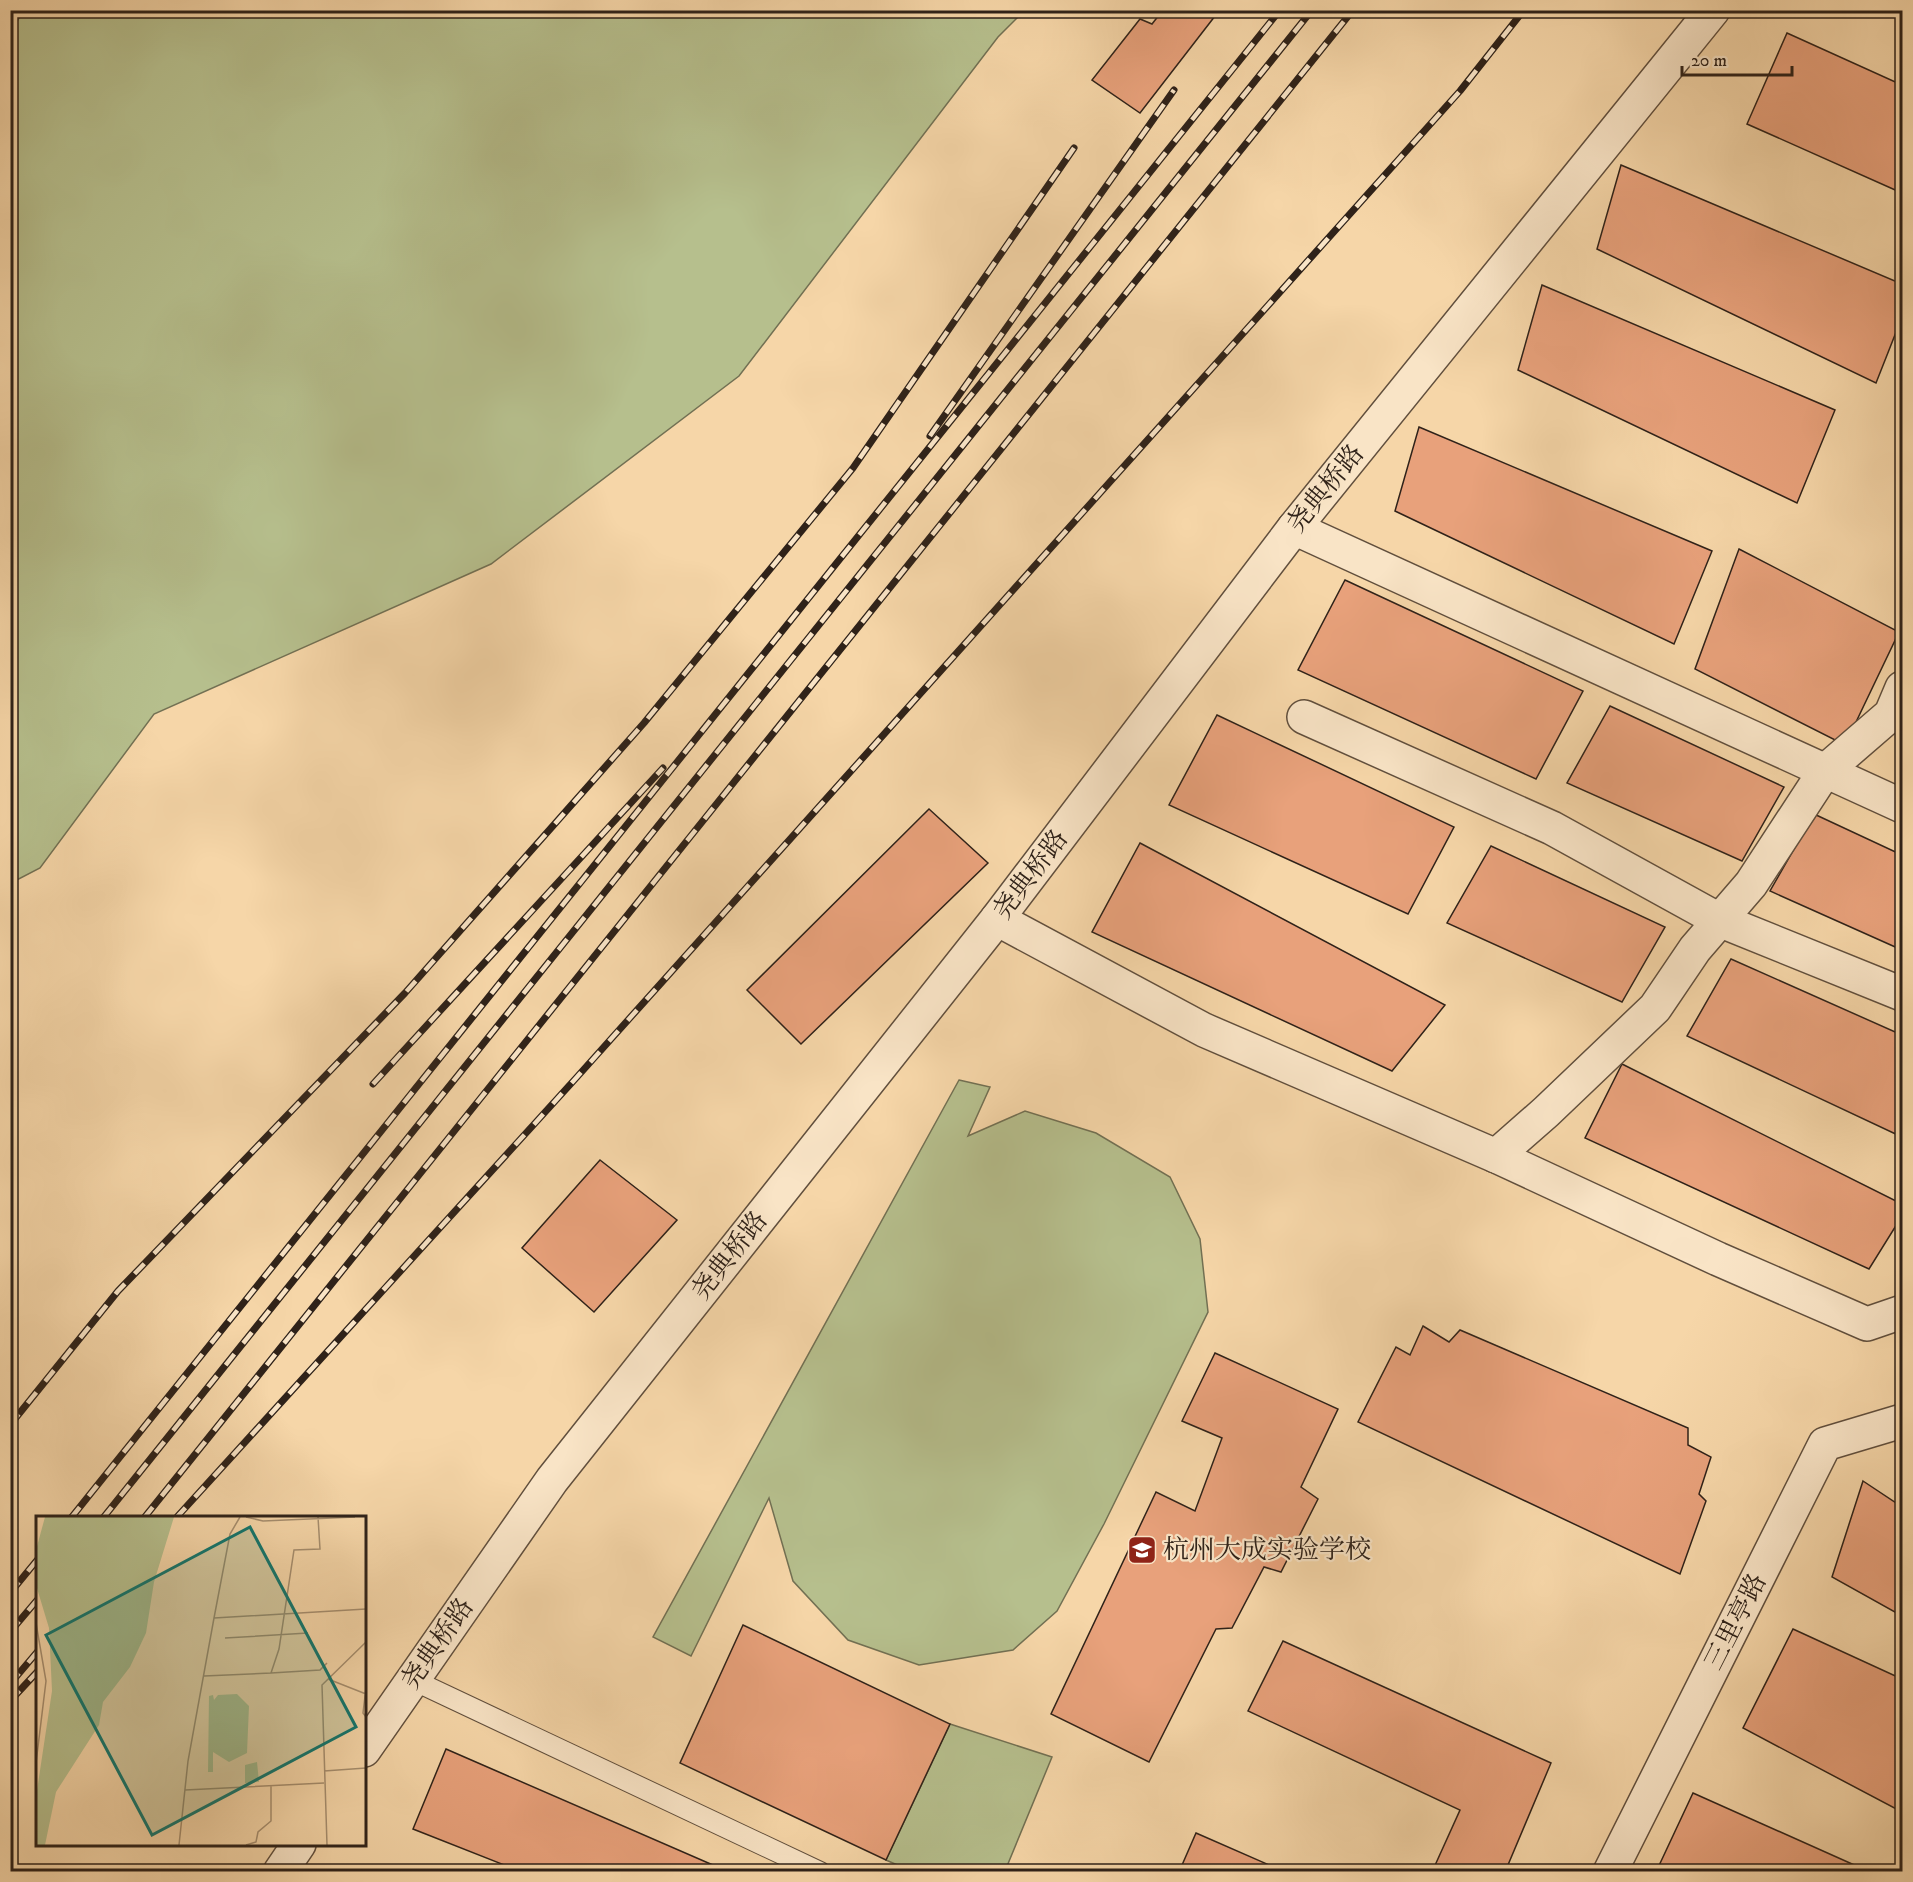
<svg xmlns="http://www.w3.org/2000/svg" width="1913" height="1882" font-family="'IM FELL DW Pica','Noto Serif SC',serif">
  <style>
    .green { fill: #b6bf8d; stroke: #727053; stroke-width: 1.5 }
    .building { fill: #e8a17b; stroke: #2f2219; stroke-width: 1.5 }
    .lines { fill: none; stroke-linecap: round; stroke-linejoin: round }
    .service-casing { stroke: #614f3d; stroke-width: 22 }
    .minor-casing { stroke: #614f3d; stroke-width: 36 }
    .tertiary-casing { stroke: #614f3d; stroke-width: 36 }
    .service { stroke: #f9e4c6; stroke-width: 20 }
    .minor { stroke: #f9e4c6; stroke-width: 33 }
    .tertiary { stroke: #f9e4c6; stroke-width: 33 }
    .rail-casing { stroke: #2f2219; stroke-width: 7 }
    .rail { stroke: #f9e4c6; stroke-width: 4.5; stroke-dasharray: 14; stroke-linecap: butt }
    .labels { text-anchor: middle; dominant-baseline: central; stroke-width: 4.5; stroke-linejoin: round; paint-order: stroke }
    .street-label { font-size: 26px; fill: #2f2219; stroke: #f9e4c6 }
    .poi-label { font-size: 26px; fill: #2f2219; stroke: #f9e4c6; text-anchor: start }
    .inset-road { fill: none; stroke: #a68e6f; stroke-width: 1.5 }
    .view { fill: #0f766e; fill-opacity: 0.15; stroke: #0f766e; stroke-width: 3 }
    .inset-edge { fill: none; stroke: #2f2219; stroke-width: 3 }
  </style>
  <rect width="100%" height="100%" fill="#f6d6a8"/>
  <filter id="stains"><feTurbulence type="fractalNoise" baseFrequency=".00333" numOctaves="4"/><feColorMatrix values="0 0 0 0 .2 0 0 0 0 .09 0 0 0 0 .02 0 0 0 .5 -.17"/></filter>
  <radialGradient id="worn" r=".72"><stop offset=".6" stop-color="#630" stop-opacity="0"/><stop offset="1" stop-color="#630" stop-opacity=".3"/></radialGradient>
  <g class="green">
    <polygon points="23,11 23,10 1024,11 998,37 739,376 491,564 154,714 40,868 11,883 10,34"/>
    <polygon points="959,1080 990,1087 968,1136 1025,1111 1096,1133 1170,1177 1200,1239 1208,1312 1104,1524 1057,1611 1013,1650 919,1665 848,1640 793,1581 769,1498 691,1656 653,1637"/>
    <polygon points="950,1724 1052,1757 1005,1871 911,1871 886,1860"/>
  </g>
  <g class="building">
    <polygon points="1163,10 1208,10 1215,16 1140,113 1092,80 1140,19 1152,24"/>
    <polygon points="1787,33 1902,85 1902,193 1747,124"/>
    <polygon points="1621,165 1902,284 1902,317 1876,383 1597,249"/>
    <polygon points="1542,285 1835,410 1797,503 1518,370"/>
    <polygon points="1419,427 1712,551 1674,644 1395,511"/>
    <polygon points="1739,549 1899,632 1845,745 1695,669"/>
    <polygon points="1345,580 1583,691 1536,779 1298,670"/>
    <polygon points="1610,706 1784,787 1742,861 1567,783"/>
    <polygon points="1217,715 1454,827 1408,914 1169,805"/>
    <polygon points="929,809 988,863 801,1044 747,990"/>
    <polygon points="1814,814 1902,855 1902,950 1770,891"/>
    <polygon points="1140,843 1445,1005 1392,1071 1092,932"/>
    <polygon points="1491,846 1665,927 1622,1002 1447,923"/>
    <polygon points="1731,959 1902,1035 1902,1137 1687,1036"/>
    <polygon points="1622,1064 1902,1204 1902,1216 1869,1269 1585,1138"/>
    <polygon points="600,1160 677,1220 594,1312 522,1248"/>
    <polygon points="1423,1326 1449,1342 1460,1330 1688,1428 1688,1445 1711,1457 1699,1494 1706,1501 1680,1574 1358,1422 1396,1347 1410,1355"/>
    <polygon points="1215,1353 1338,1409 1301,1487 1318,1499 1281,1572 1264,1567 1232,1628 1216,1629 1149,1762 1051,1714 1156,1492 1195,1511 1222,1438 1182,1421"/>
    <polygon points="1863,1481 1902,1507 1902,1616 1832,1577"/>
    <polygon points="743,1625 950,1724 886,1860 680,1763"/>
    <polygon points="1793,1629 1902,1679 1902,1812 1743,1728"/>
    <polygon points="1283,1641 1551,1763 1505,1872 1432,1872 1460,1810 1248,1711"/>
    <polygon points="446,1749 729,1872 522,1872 413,1829"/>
    <polygon points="1693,1793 1870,1872 1656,1872"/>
    <polygon points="1196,1833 1285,1872 1179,1872"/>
  </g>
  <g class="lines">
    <g class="service-casing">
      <polyline id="service" points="413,1680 820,1872"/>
    </g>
    <g class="minor-casing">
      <g id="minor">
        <polyline points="1294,528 1902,806"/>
        <polyline points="1304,717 1552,828 1719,920 1902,994"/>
        <polyline points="997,919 1204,1030 1496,1156 1546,1112 1655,1008 1695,949 1751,884 1825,771 1891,714 1902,688"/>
        <polyline points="1496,1156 1718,1259 1867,1324 1902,1312"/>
        <polyline points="1610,1872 1825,1444 1902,1421"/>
      </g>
    </g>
    <g class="tertiary-casing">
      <g id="tertiary">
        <polyline points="364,1750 552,1480 997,919 1294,528 1713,10"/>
        <polyline points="280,1872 299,1844"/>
      </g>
    </g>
    <use href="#service" class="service"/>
    <use href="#minor" class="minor"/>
    <use href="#tertiary" class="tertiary"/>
    <g class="rail-casing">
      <g id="rail">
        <polyline points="930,436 1174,90"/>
        <polyline points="373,1084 663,768"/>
        <polyline points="10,1425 118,1291 405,993 644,723 853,468 1074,148"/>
        <polyline points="71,1518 1280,10"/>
        <polyline points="103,1518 1312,10"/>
        <polyline points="144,1518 1353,10"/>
        <polyline points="176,1518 577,1077 1460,91 1524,10"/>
        <polyline points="10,1593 38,1559"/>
        <polyline points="10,1632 38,1599"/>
        <polyline points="10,1684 38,1651"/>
        <polyline points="10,1701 38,1671"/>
      </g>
    </g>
    <use href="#rail" class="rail"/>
  </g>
  <defs>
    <g id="school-square" transform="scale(1.5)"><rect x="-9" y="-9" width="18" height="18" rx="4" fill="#8f2418" stroke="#f9e4c6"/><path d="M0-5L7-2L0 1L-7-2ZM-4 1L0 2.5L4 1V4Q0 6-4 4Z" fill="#fff"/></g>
  </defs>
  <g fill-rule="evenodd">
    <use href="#school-square" x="1142" y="1550"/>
  </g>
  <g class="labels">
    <g class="street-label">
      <text transform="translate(1326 489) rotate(-51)">尧典桥路</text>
      <text transform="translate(1031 875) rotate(-53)">尧典桥路</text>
      <text transform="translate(730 1256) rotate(-52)">尧典桥路</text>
      <text transform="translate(1736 1622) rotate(-63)">三里亭路</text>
      <text transform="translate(438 1644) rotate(-55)">尧典桥路</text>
    </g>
    <g class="poi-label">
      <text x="1163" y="1550">杭州大成实验学校</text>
    </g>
  </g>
  <g transform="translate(36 1516)">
    <rect width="330" height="330" fill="#f6d6a8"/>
    <path d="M 9,1 L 138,1 L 118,66 L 110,117 L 94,151 L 67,186 L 63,209 L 20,276 L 9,329 L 0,329 L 0,281 L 16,175 L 13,112 L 0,69 L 0,34 ZM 201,178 L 213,190 L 211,237 L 193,246 L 177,236 L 177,256 L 172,256 L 173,180 L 177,179 L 178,184 L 182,179 ZM 221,246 L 223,266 L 209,267 L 209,249 Z" fill="#b6bf8d"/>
    <path class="inset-road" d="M 210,1 L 227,5 L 319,1M 178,102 L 330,93M 0,107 L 10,165 L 0,247M 189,122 L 272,117M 235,157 L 284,154 L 291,147M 168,160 L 235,157 L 243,133 L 258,34 L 284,33 L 282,1M 0,162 L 0,196M 292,163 L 330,178M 330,172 L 327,197 L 330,201M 288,255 L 330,252M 149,274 L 288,267M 143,329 L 152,245 L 178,102 L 194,18 L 204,1M 210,329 L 220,326 L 222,316 L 235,305 L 235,270M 291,329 L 286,169 L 330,126"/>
    <path class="view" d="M 214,11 L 320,211 L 116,319 L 10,119 Z"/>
    <rect width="330" height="330" class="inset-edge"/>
  </g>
  <rect width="1913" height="1882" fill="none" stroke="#f6d6a8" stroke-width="36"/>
  <rect x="12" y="12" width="1889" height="1858" fill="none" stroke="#2f2219" stroke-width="3"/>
  <rect x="18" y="18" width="1877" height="1846" fill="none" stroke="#2f2219" stroke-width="1.5"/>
  <path d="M1682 66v9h110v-9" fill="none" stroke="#2f2219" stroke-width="3"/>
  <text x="1691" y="66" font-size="18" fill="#2f2219" stroke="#f9e4c6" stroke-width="4.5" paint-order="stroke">20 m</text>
  <rect width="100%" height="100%" filter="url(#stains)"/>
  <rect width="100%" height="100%" fill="url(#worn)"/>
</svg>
